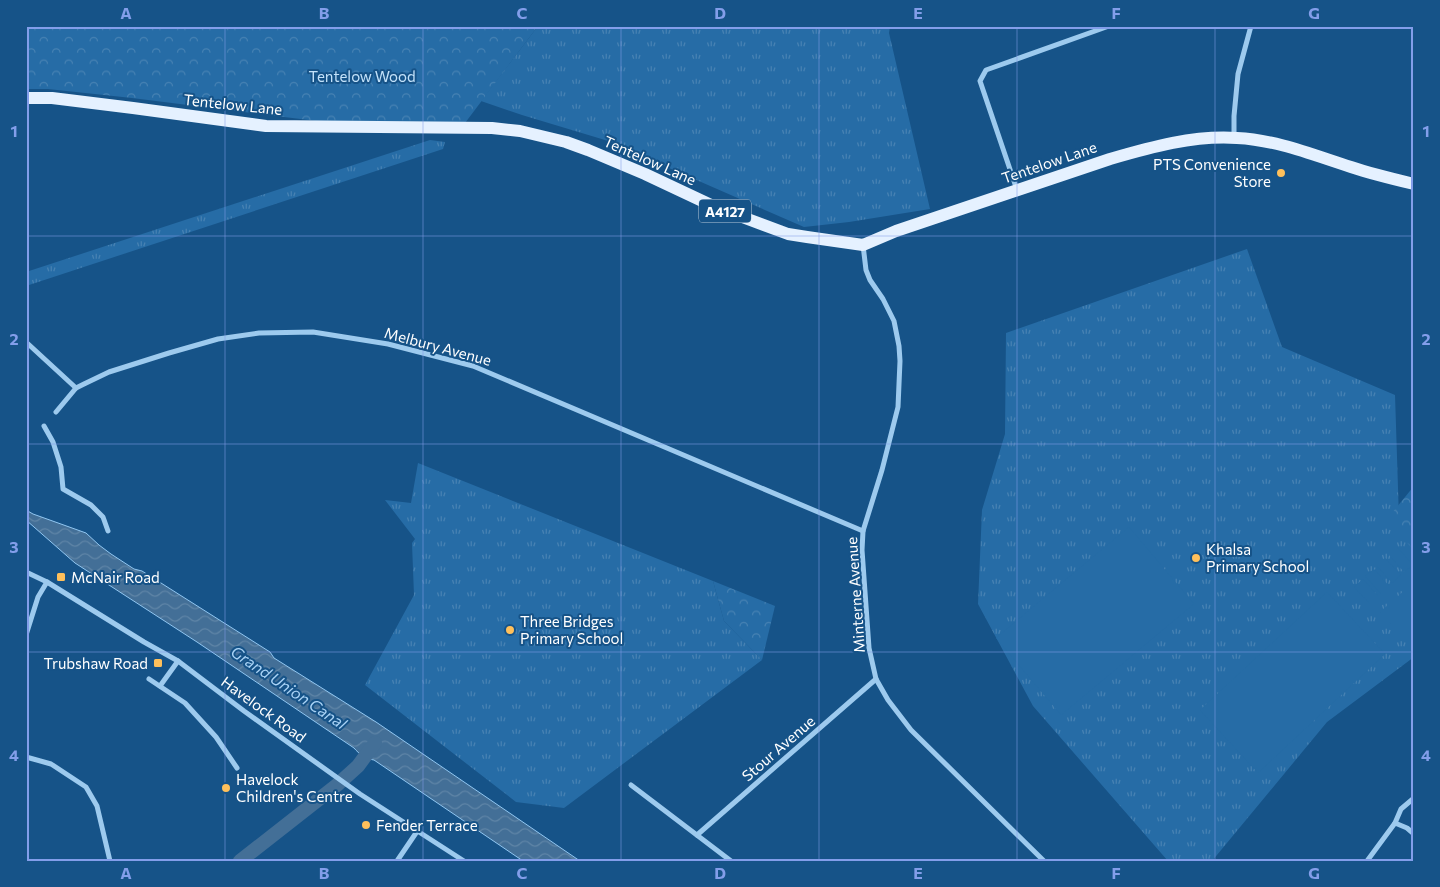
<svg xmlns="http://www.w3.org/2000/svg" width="1440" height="887" font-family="Commissioner,sans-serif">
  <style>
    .grass { fill: url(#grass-tufts) }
    .forest { fill: url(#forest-crowns) }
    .pitch { fill: #266ca6 }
    .water { fill: url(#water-waves); stroke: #90c6f1 }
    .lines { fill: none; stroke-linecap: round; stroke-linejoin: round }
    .canal { stroke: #436f97; stroke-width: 14 }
    .minor { stroke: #9dcaee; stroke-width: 5 }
    .primary { stroke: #e5f1ff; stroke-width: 12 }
    .grid { fill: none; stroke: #839eea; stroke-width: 1; stroke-opacity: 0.55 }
    .poi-dot { fill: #ffc05b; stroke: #165388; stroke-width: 2 }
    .labels { text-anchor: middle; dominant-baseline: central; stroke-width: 4; stroke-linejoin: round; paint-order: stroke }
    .shield { fill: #165388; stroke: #b9cbdb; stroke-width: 1 }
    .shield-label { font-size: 14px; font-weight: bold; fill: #fff }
    .park-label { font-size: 15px; fill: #c3e2fa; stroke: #165388 }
    .street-label { font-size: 15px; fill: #fff; stroke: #165388 }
    .poi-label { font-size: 15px; fill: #fff; stroke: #165388; text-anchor: start }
    .water-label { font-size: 16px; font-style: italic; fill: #a9d3f6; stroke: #165388 }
    .neatline { fill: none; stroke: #839eea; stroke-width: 2 }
    .grid-label { font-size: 16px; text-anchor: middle; font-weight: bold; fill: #839eea }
  </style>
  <defs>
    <pattern id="grass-tufts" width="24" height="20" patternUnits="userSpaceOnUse" patternTransform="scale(1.25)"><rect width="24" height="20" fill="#266ca6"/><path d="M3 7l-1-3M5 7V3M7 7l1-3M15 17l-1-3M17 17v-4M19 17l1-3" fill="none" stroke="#4782b3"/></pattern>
    <pattern id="forest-crowns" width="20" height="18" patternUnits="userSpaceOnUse" patternTransform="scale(1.25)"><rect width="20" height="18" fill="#266ca6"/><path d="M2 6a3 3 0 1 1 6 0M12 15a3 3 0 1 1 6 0" fill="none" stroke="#4782b3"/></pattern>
    <pattern id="water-waves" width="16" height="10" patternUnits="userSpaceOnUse" patternTransform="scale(1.25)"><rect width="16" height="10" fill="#436f97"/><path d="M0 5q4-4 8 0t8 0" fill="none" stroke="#5f85a7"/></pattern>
  </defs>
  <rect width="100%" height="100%" fill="#165388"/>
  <g class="grass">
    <polygon points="538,26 890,26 889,33 930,209 849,222 804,227 605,140 522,115 481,101"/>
    <polygon points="430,140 445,142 443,149 26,286 26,272"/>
    <polygon points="1247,249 1282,347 1395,395 1399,519 1414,538 1414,657 1327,722 1212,861 1168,861 1033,706 978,604 982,510 1005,434 1006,333"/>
    <polygon points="418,463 713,581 724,621 762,660 564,808 516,802 365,685 414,595 412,543 415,539 385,500 411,503"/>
  </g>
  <g class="forest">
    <polygon points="26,26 538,26 462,127 365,127 132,98 48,89 26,89"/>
    <polygon points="1414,486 1414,550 1400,535 1392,513"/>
    <polygon points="713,581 775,606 762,660 724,621"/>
  </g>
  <g class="pitch">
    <polygon points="1129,527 1194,604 1061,715 996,638"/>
    <polygon points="1397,547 1413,565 1404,572 1389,555"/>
    <polygon points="1385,558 1401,575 1392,583 1377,566"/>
    <polygon points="1374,569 1389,586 1381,594 1365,576"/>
    <polygon points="1363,579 1378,596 1370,604 1354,587"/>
    <polygon points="1414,582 1414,622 1400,634 1380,612"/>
    <polygon points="1327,592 1385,654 1258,773 1200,710"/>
  </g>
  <path class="water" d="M 26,510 L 33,514 L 86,533 L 99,545 L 111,554 L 134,569 L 142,571 L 270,652 L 274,658 L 376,722 L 580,861 L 523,861 L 374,760 C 366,759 359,754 354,748 L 197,642 L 75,563 L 26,520 Z"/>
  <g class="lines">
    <polyline class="canal" points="240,861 337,785 358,766 375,743"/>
    <g class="minor">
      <polyline points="1234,137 1234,116 1238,74 1251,26"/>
      <polyline points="1017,190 980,81 986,70 1109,26"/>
      <polyline points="863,245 866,270 870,280 883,299 894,321 899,346 900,361 898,407 882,470 863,531 862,550 869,648 876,679 888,700 911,730 1044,861"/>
      <polyline points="26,342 76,388"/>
      <polyline points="56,412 76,388 84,384 109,372 169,353 218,339 259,333 313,332 388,344 473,366 863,531"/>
      <polyline points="44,426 53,442 61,467 63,489 91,505 103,517 108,531"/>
      <polyline points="26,572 47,582 144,642 178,661 244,711 360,794 464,861"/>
      <polyline points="26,635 38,597 47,582"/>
      <polyline points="149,679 185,703 216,737 237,768"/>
      <polyline points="160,686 178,661"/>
      <polyline points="26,757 51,764 86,787 97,806 110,861"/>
      <polyline points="631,785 731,861"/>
      <polyline points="1395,823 1407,828 1414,834"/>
      <polyline points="697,835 876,679"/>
      <polyline points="397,861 418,830"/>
      <polyline points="1367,861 1395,823 1401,809 1414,798"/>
    </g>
    <path class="primary" d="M 26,98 L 52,98 L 133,108 L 266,126 L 492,128 L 520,131 L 566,142 L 588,150 L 645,174 L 713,206 L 788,234 L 807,237 L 863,245 L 896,231 L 1110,159 C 1151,147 1194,135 1237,138 C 1277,140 1313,155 1351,167 C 1372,174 1393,179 1414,184"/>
  </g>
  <path class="grid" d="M 225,26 L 225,861M 423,26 L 423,861M 621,26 L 621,861M 819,26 L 819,861M 1017,26 L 1017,861M 1215,26 L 1215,861M 26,236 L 1414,236M 26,444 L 1414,444M 26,652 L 1414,652"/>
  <g class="poi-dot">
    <circle cx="1281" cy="173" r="5"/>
    <circle cx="1196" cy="558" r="5"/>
    <rect x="56" y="572" width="10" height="10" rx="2.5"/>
    <circle cx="510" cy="630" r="5"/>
    <rect x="153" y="658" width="10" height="10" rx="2.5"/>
    <circle cx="226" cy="788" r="5"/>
    <circle cx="366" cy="825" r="5"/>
  </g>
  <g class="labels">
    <rect class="shield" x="699" y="199.5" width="52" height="23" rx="4"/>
    <g class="shield-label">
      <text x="725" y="211">A4127</text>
    </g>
    <g class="park-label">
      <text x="362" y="76">Tentelow Wood</text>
    </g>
    <g class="street-label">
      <text transform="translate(233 104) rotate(6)">Tentelow Lane</text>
      <text transform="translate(650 160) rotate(24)">Tentelow Lane</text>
      <text transform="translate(1049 162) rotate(-19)">Tentelow Lane</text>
      <text transform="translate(438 346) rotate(15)">Melbury Avenue</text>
      <text transform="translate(855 595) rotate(-94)">Minterne Avenue</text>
      <text transform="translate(264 709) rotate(36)">Havelock Road</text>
      <text transform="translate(778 748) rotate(-41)">Stour Avenue</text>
    </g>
    <g class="poi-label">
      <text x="1271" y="164" text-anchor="end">PTS Convenience<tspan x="1271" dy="17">Store</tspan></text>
      <text x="1206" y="549">Khalsa<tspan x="1206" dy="17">Primary School</tspan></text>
      <text x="71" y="577">McNair Road</text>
      <text x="520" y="621">Three Bridges<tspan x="520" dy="17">Primary School</tspan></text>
      <text x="148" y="663" text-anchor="end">Trubshaw Road</text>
      <text x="236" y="779">Havelock<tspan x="236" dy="17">Children's Centre</tspan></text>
      <text x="376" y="825">Fender Terrace</text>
    </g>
    <g class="water-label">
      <text transform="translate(289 687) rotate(34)">Grand Union Canal</text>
    </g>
  </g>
  <rect width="1440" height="887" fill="none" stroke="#165388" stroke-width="55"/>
  <rect x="28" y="28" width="1384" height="832" class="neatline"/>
  <g class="grid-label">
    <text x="126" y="19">A</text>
    <text x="324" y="19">B</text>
    <text x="522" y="19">C</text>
    <text x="720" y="19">D</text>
    <text x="918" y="19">E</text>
    <text x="1116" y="19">F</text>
    <text x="1314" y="19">G</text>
    <text x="14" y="137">1</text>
    <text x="1426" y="137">1</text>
    <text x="14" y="345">2</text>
    <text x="1426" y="345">2</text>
    <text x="14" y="553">3</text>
    <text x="1426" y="553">3</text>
    <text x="14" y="761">4</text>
    <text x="1426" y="761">4</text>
    <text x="126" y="879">A</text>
    <text x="324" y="879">B</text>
    <text x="522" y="879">C</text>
    <text x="720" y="879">D</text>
    <text x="918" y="879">E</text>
    <text x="1116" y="879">F</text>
    <text x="1314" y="879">G</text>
  </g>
</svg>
